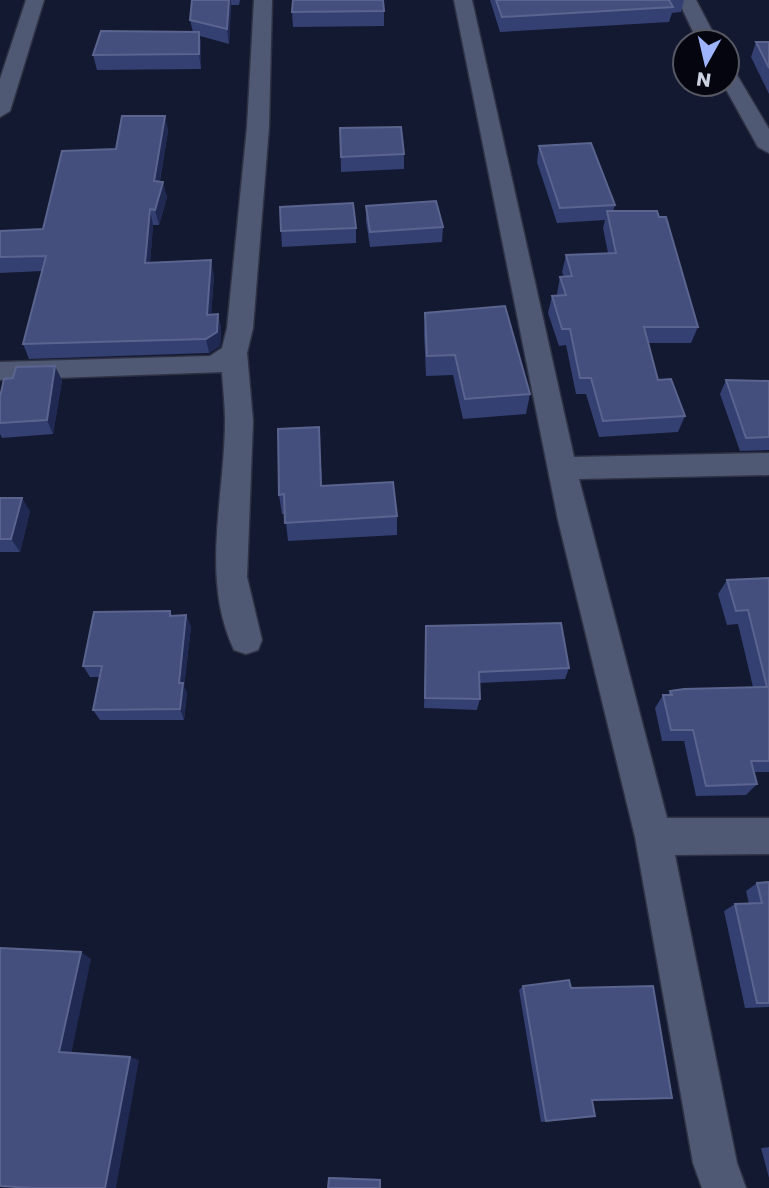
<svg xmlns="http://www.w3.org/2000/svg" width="769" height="1188" font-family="Poppins,sans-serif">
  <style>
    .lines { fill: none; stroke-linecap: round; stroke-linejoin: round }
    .street-casing { stroke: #2f3244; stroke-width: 3 }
    .street { fill: #505974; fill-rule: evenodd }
    .wall { fill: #343f72 }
    .shaded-wall { fill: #202952 }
    .building { fill: #444f7e; stroke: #5a648e; stroke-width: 2 }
  </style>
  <rect width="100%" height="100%" fill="#131930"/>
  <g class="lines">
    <g class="street-casing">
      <g id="street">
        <polygon points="26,0 44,0 10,111 0,117 0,79"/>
        <path d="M 254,0 L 272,0 L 269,127 L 253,328 L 247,353 L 253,421 L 247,577 L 262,640 L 258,650 L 246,654 L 234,650 C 200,578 225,497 225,421 C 225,405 223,388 222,372 L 0,380 L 0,362 L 210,356 L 222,348 L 227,328 L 247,127 Z"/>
        <polygon points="454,0 472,0 574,457 769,453 769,475 579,479 667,818 769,818 769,854 675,855 737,1163 746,1188 702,1188 693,1163 635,837 558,520"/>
        <polygon points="678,0 696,0 718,42 698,42"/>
        <polygon points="727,68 734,70 769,129 769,153 758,147 723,84 727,84"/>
      </g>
    </g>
    <use href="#street" class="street"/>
  </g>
  <g class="wall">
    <polygon points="192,0 240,0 239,5 231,5 229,44 200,36 201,47 201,69 97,70 93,55 193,32 190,20"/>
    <polygon points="490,0 684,0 681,12 672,13 669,22 500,32"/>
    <polygon points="384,11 384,26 293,27 292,12"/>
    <polygon points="756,42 769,42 769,94 751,57"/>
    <polygon points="165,116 168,131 160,181 167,197 159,225 153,225 150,262 214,275 211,315 218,314 221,329 220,346 209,353 29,359 23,344 42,271 0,273 0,231 43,229 116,149"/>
    <polygon points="340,128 404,154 404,169 341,172"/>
    <polygon points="539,146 615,205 613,211 698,327 691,343 648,343 658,380 685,416 678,432 599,437 586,394 576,394 566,345 559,346 548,313 552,296 558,296 557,294 560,277 564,277 562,272 566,255 608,253 603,228 605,220 557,223 537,162"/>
    <polygon points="366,206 443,227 442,242 370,247 366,221"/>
    <polygon points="356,228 356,243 282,247 281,231"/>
    <polygon points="425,313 530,394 526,414 463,419 453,375 426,376 424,333"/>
    <polygon points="13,378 62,380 53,434 2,438 0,434 0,397"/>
    <polygon points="726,380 769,381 769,450 740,451 720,394"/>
    <polygon points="320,447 322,486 397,516 397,535 288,541 285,514 282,514 279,495"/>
    <polygon points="0,498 30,511 20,552 0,552"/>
    <polygon points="769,578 769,772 754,772 757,784 746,795 696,796 684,741 662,741 655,708 663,695 668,695 670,691 753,687 738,624 727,625 718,594 727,580"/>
    <polygon points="170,611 172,616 186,615 191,627 184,687 187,693 184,720 100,720 93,710 99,677 90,677 83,666"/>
    <polygon points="426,626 569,668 565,679 479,683 480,699 477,710 424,708"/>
    <polygon points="769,882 769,1007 745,1008 724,911 735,904 749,904 746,891 757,883"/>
    <polygon points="523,986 571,988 672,1098 663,1099 592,1101 595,1116 541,1122 519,990"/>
    <polygon points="769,1147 769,1178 761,1148"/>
    <polygon points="331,1177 380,1179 380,1188 329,1178"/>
  </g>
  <g class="shaded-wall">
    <polygon points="229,0 231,0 231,5 229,44 227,29"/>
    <polygon points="199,32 201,47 201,69 199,54"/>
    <polygon points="165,116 168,131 157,197 154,181"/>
    <polygon points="163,182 167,197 159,225 155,210"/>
    <polygon points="150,209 153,225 149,278 145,263"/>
    <polygon points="211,260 214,275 210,330 207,315"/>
    <polygon points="218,314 221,329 220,346 209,353 206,339"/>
    <polygon points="55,366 62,380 53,434 47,420"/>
    <polygon points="319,427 320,447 323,506 321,486"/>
    <polygon points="22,498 30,511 20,552 11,539"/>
    <polygon points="186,615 191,627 184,687 187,693 184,720 180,709 179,683"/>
    <polygon points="81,952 91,959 71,1055 59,1052"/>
    <polygon points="130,1057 139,1060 116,1188 105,1188"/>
  </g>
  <g class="building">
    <polygon points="192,0 229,0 227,29 190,20"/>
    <polygon points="293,0 383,0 384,11 292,12"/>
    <polygon points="496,0 669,0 673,7 502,17"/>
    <polygon points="101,31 199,32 199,54 93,55"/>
    <polygon points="756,42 769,42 769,68"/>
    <polygon points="122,116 165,116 154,181 163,182 155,210 150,209 145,263 211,260 207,315 218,314 217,332 206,339 23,344 46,256 0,257 0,231 43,229 62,151 116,149"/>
    <polygon points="401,127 404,154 341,157 340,128"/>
    <polygon points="591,143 615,205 560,208 539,146"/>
    <polygon points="436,201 443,227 370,232 366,206"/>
    <polygon points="353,203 356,228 281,231 280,207"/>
    <polygon points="607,211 657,211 659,217 666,217 698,327 644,327 658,380 671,379 685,416 603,421 591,378 580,378 570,329 562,329 552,296 566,295 560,277 572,276 566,255 616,253"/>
    <polygon points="505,306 530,394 465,399 455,355 427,356 425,313"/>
    <polygon points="55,366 47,420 0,423 0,397 4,379 13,378 16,367"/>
    <polygon points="726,380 769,381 769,437 746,438"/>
    <polygon points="319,427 321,486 393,482 397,516 285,523 284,494 279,495 278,429"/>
    <polygon points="0,498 22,498 11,539 0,539"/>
    <polygon points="769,578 769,761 751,761 757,784 706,786 693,730 671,730 663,695 672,695 670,691 684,689 767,687 748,610 736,611 727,580"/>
    <polygon points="170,611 170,616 186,615 179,683 183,683 180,709 93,710 102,666 83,666 94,612"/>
    <polygon points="561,623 569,668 479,672 480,699 425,698 426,626"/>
    <polygon points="769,882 769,1003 757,1003 735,904 762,903 757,883"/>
    <polygon points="0,948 81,952 59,1052 130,1057 105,1188 32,1188 0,1186"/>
    <polygon points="569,980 571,988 653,986 672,1098 592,1100 595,1116 546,1121 523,986"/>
    <polygon points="329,1178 380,1180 380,1188 328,1188"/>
  </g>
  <g transform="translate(706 63) rotate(188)"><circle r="33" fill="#04050e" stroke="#555763" stroke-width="2"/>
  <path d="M0-5L12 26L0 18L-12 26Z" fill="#9eb4fd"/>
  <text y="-10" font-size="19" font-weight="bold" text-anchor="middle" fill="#ced3e3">N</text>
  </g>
</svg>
